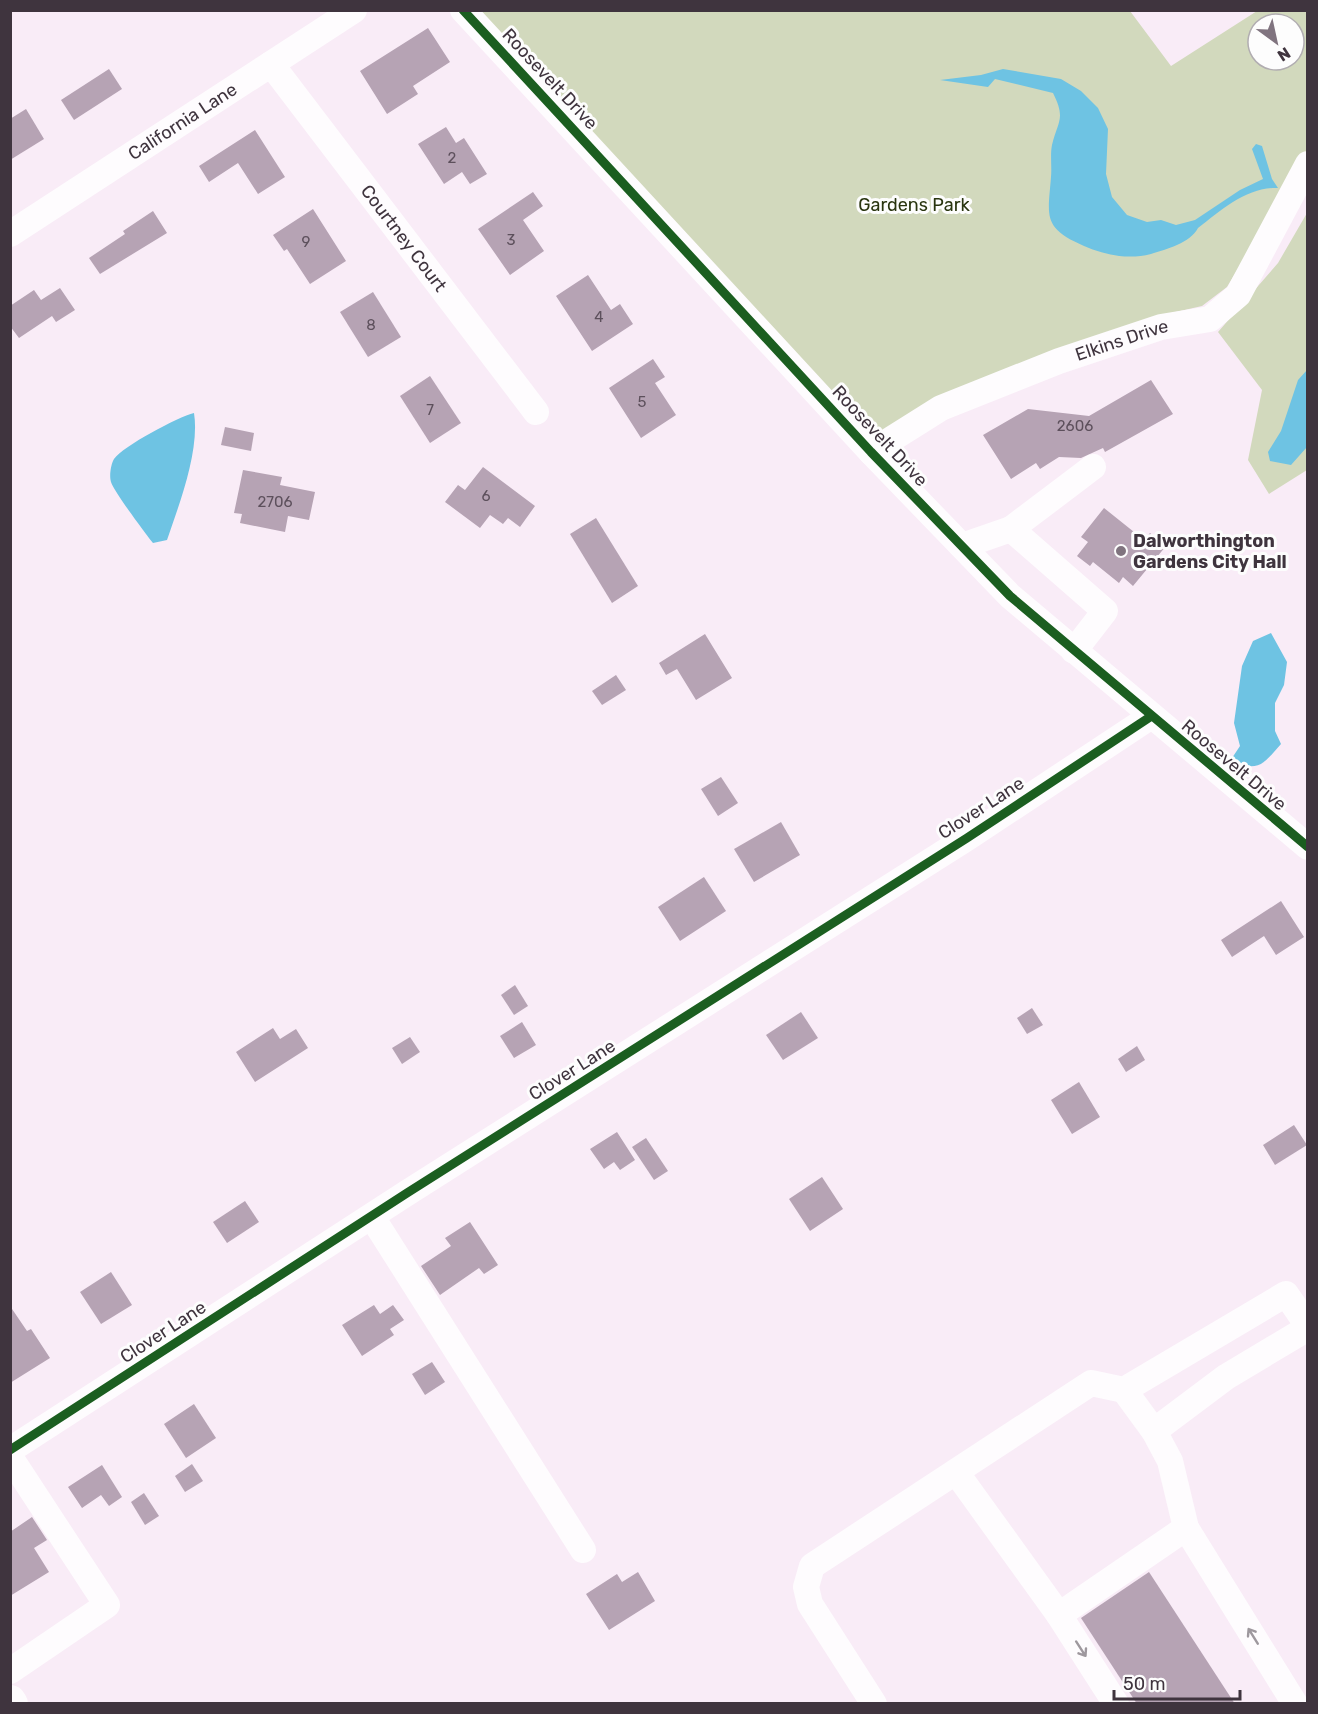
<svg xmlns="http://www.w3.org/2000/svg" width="1318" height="1714" font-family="Rubik,sans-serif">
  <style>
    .green { fill: #d2d9bd; fill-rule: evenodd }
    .water { fill: #6ec3e3 }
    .building { fill: #b6a3b4 }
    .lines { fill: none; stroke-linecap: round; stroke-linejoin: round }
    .minor { stroke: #fefcfe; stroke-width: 26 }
    .major { stroke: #fefcfe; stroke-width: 32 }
    .cycleway-casing { stroke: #fdfdfd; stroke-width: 13 }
    .cycleway { stroke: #1b5e20; stroke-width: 9 }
    .oneway { stroke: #9e989e }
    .poi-dot { fill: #80747f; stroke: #fdfdfd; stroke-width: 2 }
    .labels { text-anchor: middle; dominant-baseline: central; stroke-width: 6; stroke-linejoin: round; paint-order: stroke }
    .number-label { font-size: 15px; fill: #5d505c }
    .street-label { font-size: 18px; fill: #3f343e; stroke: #fdfdfd }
    .park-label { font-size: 18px; fill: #29350f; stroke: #fdfdfd }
    .poi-label { font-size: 18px; font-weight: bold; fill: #3f343e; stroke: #fdfdfd; text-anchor: start }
  </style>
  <rect width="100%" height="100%" fill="#f9ecf7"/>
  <g class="green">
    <path d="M 471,11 L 1130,11 L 1171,66 L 1257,11 L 1307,11 L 1307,154 L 1227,287 L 1202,306 L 1158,316 L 871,443 ZM 1258,24 L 1294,24 L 1294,60 L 1258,60 Z"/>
    <polygon points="1307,213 1307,470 1269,494 1248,460 1262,390 1218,332 1278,263"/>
  </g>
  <g class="water">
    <path d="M 1003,69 L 1061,79 L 1081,91 L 1098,108 L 1108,129 L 1106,174 L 1112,197 L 1127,215 L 1147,222 L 1161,220 L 1176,225 L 1195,220 L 1240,190 L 1263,179 L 1252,149 L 1256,144 L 1262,146 L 1272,179 L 1278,188 C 1246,187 1222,210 1198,228 C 1190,243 1167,249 1151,254 C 1128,260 1105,255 1084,246 C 1042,228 1048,216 1051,177 C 1052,167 1050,155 1052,145 C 1058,120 1066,119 1053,93 L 995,79 L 988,87 L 940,80 L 981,75 Z"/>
    <polygon points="1307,370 1307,447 1291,465 1270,461 1268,452 1281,431 1298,380"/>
    <path d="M 194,413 C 200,450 179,505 167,540 L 153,543 C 145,533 113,490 111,482 C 109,476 111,464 114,459 C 123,446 178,417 194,413 Z"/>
    <path d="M 1271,633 L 1287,662 L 1284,685 L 1275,703 L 1275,731 L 1281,744 C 1262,766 1258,772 1230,761 L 1240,746 L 1234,723 L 1242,666 L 1253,641 Z"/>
  </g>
  <g class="building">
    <polygon points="428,28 450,62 413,86 418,94 387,114 360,71"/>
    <polygon points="109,69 122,89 74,120 61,100"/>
    <polygon points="26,109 44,139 10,160 10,119"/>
    <polygon points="446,127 456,143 464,138 487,174 470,184 462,172 444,184 418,144"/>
    <polygon points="255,130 285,177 258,194 238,163 209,182 199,166"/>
    <polygon points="533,192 543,206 523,220 544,251 510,275 478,229"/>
    <polygon points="313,209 346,261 310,284 287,249 284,251 273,235"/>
    <polygon points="153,211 167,233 100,274 89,258 125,234 123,231"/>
    <polygon points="588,275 611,310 620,304 633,324 592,351 556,296"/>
    <polygon points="60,288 75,310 56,322 52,316 19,338 10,326 10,306 34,290 41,300"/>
    <polygon points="373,292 401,337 368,357 340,312"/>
    <polygon points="653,359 665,377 655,383 676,415 641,438 609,388"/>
    <polygon points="430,376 461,423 430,443 400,396"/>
    <polygon points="1151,380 1173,414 1105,452 1103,448 1081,458 1059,457 1040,469 1036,463 1011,479 983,435 1028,409 1089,416"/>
    <polygon points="225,427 254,433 251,451 221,445"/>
    <polygon points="483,467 535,506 520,527 508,518 503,524 490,515 480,528 445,502 458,485 465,490"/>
    <polygon points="243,470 282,477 280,485 315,492 309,520 288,516 285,532 240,523 242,514 234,513"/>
    <polygon points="1104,508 1144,540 1150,533 1166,546 1133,586 1123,577 1119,583 1093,562 1090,566 1077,556 1088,542 1081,537"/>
    <polygon points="596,518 638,586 612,603 570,534"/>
    <polygon points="705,634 732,678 696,700 677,669 666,675 659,663"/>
    <polygon points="616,675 626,690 602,705 592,691"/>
    <polygon points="721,777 738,803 718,816 701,789"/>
    <polygon points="781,822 800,855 754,882 734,849"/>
    <polygon points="704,877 726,911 680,941 658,907"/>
    <polygon points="1281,901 1304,937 1276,955 1264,936 1232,957 1221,940"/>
    <polygon points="515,985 528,1006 514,1015 501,995"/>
    <polygon points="1032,1008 1043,1025 1027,1034 1017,1018"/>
    <polygon points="801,1012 818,1038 783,1060 766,1035"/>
    <polygon points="522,1022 536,1045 514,1058 500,1036"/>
    <polygon points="273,1028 280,1039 296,1029 308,1048 255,1082 236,1052"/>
    <polygon points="410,1037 420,1052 402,1064 392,1048"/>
    <polygon points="1137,1046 1145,1060 1126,1072 1118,1059"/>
    <polygon points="1079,1082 1100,1117 1072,1134 1051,1100"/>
    <polygon points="1294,1125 1307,1145 1275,1165 1263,1145"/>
    <polygon points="617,1132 635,1160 620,1170 614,1162 604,1169 590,1149"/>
    <polygon points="646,1138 668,1171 654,1180 632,1147"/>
    <polygon points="822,1177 843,1209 810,1231 789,1199"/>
    <polygon points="245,1201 259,1222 227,1243 213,1222"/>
    <polygon points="470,1222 498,1265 484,1274 479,1268 440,1295 421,1266 451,1246 445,1238"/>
    <polygon points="111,1272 132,1305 101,1324 80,1292"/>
    <polygon points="374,1305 380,1314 393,1305 404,1320 390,1329 394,1335 362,1356 342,1325"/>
    <polygon points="10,1306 27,1331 31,1329 50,1358 10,1383"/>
    <polygon points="432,1362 445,1382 425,1395 412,1374"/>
    <polygon points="194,1404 216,1438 186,1458 164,1424"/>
    <polygon points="192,1464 203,1481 185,1492 175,1476"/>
    <polygon points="102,1465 122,1497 109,1506 101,1495 82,1508 68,1487"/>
    <polygon points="144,1493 159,1516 145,1525 131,1502"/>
    <polygon points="32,1517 47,1540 34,1548 49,1572 10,1596 10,1532"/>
    <polygon points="638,1572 655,1601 609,1630 586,1594 617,1574 622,1582"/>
    <polygon points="1149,1572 1235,1704 1137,1704 1081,1618"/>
  </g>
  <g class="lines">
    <g class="minor">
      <polyline points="463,10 871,452 1010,596 1308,847"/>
      <path id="s1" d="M 271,64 L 536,412"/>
      <path id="s2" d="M 10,234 L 354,10"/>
      <path id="s3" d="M 871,452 L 941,408 L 1059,361 L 1161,327 L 1210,319 L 1238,295 L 1308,164"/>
      <polyline points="962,546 1011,529"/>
      <polyline points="1074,651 1105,611 1011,529 1093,467"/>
      <polyline points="372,1217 583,1550"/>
      <polyline points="1124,1390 1154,1431 1170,1461 1186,1528"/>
      <polyline points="1154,1431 1226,1377 1308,1328"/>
      <polyline points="10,1450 407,1193 967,838 1150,717"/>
      <polyline points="10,1457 107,1605 10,1671"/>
      <polyline points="956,1472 1059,1615"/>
      <polyline points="874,1704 810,1604 806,1587 812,1566 1091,1383 1124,1390 1286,1294 1308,1326"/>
      <polyline points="1116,1704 1059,1615 1186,1528 1295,1704"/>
    </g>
    <polyline class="major" points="10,1701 12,1704"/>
    <g class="cycleway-casing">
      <g id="cycleway">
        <polyline points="463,10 871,452 1010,596 1308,847"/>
        <polyline points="10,1450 407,1193 967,838 1150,717"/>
      </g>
    </g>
    <use href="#cycleway" class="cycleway"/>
  </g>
  <defs><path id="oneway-shaft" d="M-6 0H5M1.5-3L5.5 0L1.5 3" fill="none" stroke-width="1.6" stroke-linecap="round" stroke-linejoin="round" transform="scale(1.5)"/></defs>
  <g class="oneway">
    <use href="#oneway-shaft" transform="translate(1253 1636) rotate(-122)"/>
    <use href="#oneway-shaft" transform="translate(1081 1649) rotate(57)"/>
  </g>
  <circle class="poi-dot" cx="1121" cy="551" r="6"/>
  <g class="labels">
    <g class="number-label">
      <text x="452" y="158">2</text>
      <text x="511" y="240">3</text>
      <text x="306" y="242">9</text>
      <text x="599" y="317">4</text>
      <text x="371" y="325">8</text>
      <text x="642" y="402">5</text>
      <text x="430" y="410">7</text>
      <text x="1075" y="426">2606</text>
      <text x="486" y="496">6</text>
      <text x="275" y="502">2706</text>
    </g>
    <g class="street-label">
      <text transform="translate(550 79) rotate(47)">Roosevelt Drive</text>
      <text stroke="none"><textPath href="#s2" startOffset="206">California Lane</textPath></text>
      <text stroke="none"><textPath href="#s1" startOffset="219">Courtney Court</textPath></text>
      <text stroke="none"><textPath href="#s3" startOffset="276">Elkins Drive</textPath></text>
      <text transform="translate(880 436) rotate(47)">Roosevelt Drive</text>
      <text transform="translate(1234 765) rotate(40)">Roosevelt Drive</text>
      <text transform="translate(981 808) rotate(-33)">Clover Lane</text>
      <text transform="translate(572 1070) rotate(-32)">Clover Lane</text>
      <text transform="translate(163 1332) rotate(-33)">Clover Lane</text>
    </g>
    <g class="park-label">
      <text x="914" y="205">Gardens Park</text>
    </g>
    <g class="poi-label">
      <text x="1133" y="541">Dalworthington<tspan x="1133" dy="21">Gardens City Hall</tspan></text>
    </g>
  </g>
  <rect width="1318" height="1714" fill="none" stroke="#3f343e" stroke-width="24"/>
  <g transform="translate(1276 42) rotate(147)"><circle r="28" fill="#fdfdfd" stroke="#b1adb1" stroke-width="1.5"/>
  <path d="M0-4.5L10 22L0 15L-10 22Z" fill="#80747f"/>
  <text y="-9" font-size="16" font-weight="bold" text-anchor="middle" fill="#3f343e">N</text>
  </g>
  <path d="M1114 1690v9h126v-9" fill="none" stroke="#3f343e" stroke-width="3"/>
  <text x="1123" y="1690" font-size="18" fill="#3f343e" stroke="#fdfdfd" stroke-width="4.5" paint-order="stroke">50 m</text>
</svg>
